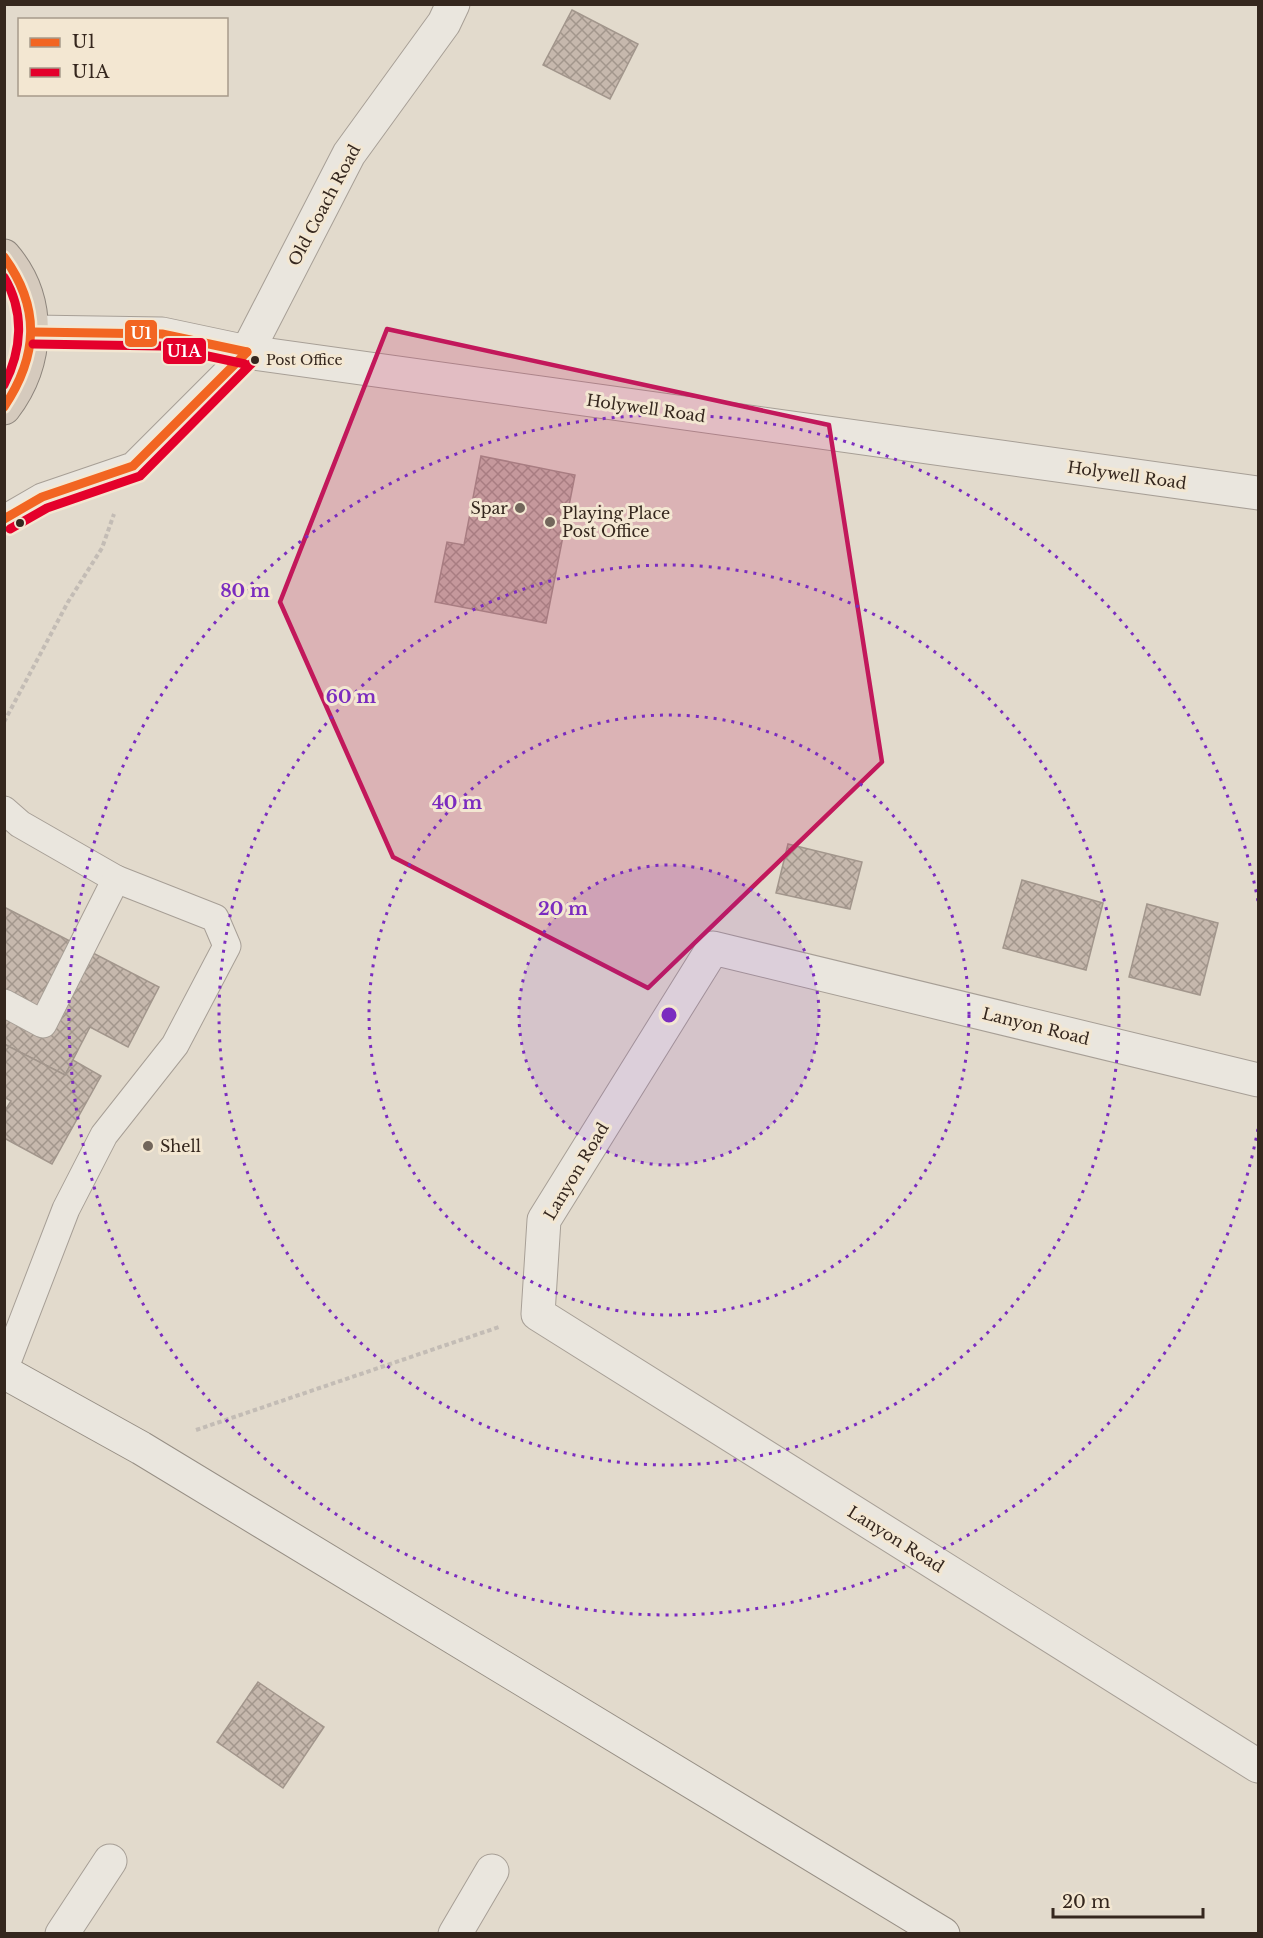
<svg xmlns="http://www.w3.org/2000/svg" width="1263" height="1938" font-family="'Libre Baskerville',serif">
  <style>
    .building { fill: url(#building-cross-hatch); stroke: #a2968c; stroke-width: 1.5 }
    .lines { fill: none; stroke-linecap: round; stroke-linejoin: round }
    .lane-casing { stroke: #a79f96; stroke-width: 29 }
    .street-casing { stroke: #a79f96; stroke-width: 35 }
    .secondary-casing { stroke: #978f85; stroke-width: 35 }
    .highway-casing { stroke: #8d857c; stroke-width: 35 }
    .path { stroke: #c3bcb5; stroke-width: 4; stroke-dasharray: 4.5 3; stroke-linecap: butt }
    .lane { stroke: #eae6de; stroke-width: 27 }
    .street { stroke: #eae6de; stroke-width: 33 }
    .secondary { stroke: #eae6de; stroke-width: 33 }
    .highway { stroke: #d5cabd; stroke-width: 33 }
    .bus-1-casing { stroke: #f3e7d2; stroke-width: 14 }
    .bus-2-casing { stroke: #f3e7d2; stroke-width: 14 }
    .bus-1 { stroke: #f26522; stroke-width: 9 }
    .bus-2 { stroke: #e4002b; stroke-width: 9 }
    .marked { fill: #c2185b; fill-opacity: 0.2; stroke: #c2185b; stroke-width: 4.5; stroke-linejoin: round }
    .ring { fill: none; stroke: #7b2cbf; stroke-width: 3; stroke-dasharray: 3 6 }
    .bus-dot { fill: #35271e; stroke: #f3e7d2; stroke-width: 2 }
    .poi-dot { fill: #72665b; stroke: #f3e7d2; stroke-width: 2 }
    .labels { text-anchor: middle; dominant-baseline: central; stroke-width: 6; stroke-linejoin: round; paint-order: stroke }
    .bus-label { font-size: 14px; fill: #35271e; stroke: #f3e7d2; text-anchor: start }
    .street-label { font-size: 16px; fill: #35271e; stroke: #f3e7d2 }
    .poi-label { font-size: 16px; fill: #35271e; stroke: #f3e7d2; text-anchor: start }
    .centre { fill: #7b2cbf; stroke: #f3e7d2; stroke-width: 3 }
    .ring-label { font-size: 18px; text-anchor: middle; font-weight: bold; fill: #7b2cbf; stroke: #f3e7d2; stroke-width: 6; stroke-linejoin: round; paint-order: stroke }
    .line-badge { stroke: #f3e7d2; stroke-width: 2 }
    .badge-label { font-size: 16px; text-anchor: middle; font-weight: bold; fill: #fff }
  </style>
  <defs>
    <pattern id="building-cross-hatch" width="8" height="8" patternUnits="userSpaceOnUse" patternTransform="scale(1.5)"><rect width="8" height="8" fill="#c6b8ad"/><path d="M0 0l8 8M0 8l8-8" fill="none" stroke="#a2968c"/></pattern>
  </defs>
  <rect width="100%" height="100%" fill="#e2dacc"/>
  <g class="building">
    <polygon points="572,10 638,44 610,99 543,65"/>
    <polygon points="481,456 575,475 546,623 435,602 447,542 464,545"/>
    <polygon points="788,844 862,862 850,909 776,893"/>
    <polygon points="1022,880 1103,903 1086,970 1003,948"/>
    <polygon points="1147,904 1218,923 1200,995 1129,977"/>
    <polygon points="4,907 159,987 128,1047 90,1027 65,1075 4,1044"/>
    <polygon points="4,1044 65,1075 73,1060 101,1076 52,1164 4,1138 4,1112 11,1101 4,1097"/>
    <polygon points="258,1682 324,1727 283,1788 217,1742"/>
  </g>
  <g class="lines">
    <g class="lane-casing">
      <g id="lane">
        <polyline points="4,519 42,497 133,466 247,352"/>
        <polyline points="4,810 20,824 116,879 43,1024 4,1003"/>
        <polyline points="4,1370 66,1209 104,1135 175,1045 227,946 215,918 116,879"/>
      </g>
    </g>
    <g class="street-casing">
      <g id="street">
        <polyline points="33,332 162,334 247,352 1258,493"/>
        <polyline points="247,352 349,154 444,23 453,4"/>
        <polyline points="1258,1080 713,948 544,1220 538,1314 1258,1766"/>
        <polyline points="62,1934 110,1861"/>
        <polyline points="455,1934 492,1871"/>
      </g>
    </g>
    <g class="secondary-casing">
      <polyline id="secondary" points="4,1372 141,1448 943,1934"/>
    </g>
    <g class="highway-casing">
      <path id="highway" d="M 4,256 C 42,300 39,362 4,408"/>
    </g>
    <g class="path">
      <polyline points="4,722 68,602 102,548 114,514"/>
      <polyline points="196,1430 499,1327"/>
    </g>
    <use href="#lane" class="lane"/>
    <use href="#street" class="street"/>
    <use href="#secondary" class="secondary"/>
    <use href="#highway" class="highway"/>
    <g class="bus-1-casing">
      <g id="bus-1">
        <path d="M 4,257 C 41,308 38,356 4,407"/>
        <polyline points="33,332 162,334 247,352"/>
        <polyline points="4,519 42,497 133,466 247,352"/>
      </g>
    </g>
    <g class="bus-2-casing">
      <g id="bus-2">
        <path d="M 4,277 C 25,312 22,350 4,385"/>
        <polyline points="33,344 161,346 245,364"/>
        <polyline points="10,529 47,508 140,476 255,360"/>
      </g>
    </g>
    <use href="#bus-1" class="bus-1"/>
    <use href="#bus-2" class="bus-2"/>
  </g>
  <path class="marked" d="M 387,329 L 829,425 L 882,762 L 648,988 L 393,857 L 280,602 Z"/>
  <circle cx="669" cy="1015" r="150" fill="#7b2cbf" fill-opacity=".12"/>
  <g class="ring">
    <circle cx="669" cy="1015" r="150"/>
    <circle cx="669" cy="1015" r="300"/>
    <circle cx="669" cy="1015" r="450"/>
    <path d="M1258 1129A600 600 0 1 1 1258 901"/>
  </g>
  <g class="bus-dot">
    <circle cx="255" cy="360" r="5"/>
    <circle cx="20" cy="523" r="5"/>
  </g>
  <g class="poi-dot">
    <circle cx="520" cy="508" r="6"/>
    <circle cx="550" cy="522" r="6"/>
    <circle cx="148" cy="1146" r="6"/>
  </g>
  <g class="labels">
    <g class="bus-label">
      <text x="266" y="360">Post Office</text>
    </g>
    <g class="street-label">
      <text transform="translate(324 205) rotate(-62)">Old Coach Road</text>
      <text transform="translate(646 408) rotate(8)">Holywell Road</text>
      <text transform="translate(1127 475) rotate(8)">Holywell Road</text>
      <text transform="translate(1036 1026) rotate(14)">Lanyon Road</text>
      <text transform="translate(576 1171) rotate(-59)">Lanyon Road</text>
      <text transform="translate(896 1539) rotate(32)">Lanyon Road</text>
    </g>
    <g class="poi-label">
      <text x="508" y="508" text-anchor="end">Spar</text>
      <text x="562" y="513">Playing Place<tspan x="562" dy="18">Post Office</tspan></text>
      <text x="160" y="1146">Shell</text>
    </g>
  </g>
  <circle cx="669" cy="1015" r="9" class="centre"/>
  <g class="ring-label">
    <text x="245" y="597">80 m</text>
    <text x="351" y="703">60 m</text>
    <text x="457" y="809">40 m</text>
    <text x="563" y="915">20 m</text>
  </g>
  <g class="line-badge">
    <rect x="124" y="319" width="34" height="29" rx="6" fill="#f26522"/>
    <rect x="162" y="337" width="45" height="28" rx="6" fill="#e4002b"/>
  </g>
  <g class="badge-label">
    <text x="141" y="339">U1</text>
    <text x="184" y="357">U1A</text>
  </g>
  <rect width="1263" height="1938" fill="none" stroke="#35271e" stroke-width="12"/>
  <rect x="18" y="18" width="210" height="78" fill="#f3e7d2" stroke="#a79a8a" stroke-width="1.5"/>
  <rect x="30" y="38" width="30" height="9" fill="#f26522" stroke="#a79a8a" stroke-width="1.5"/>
  <text x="72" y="48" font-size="18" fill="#35271e">U1</text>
  <rect x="30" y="68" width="30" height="9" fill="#e4002b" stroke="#a79a8a" stroke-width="1.5"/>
  <text x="72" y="78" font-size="18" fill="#35271e">U1A</text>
  <path d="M1053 1908v9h150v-9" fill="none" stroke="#35271e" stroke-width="3"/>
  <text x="1062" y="1908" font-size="18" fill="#35271e" stroke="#f3e7d2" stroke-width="4.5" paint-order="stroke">20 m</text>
</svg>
